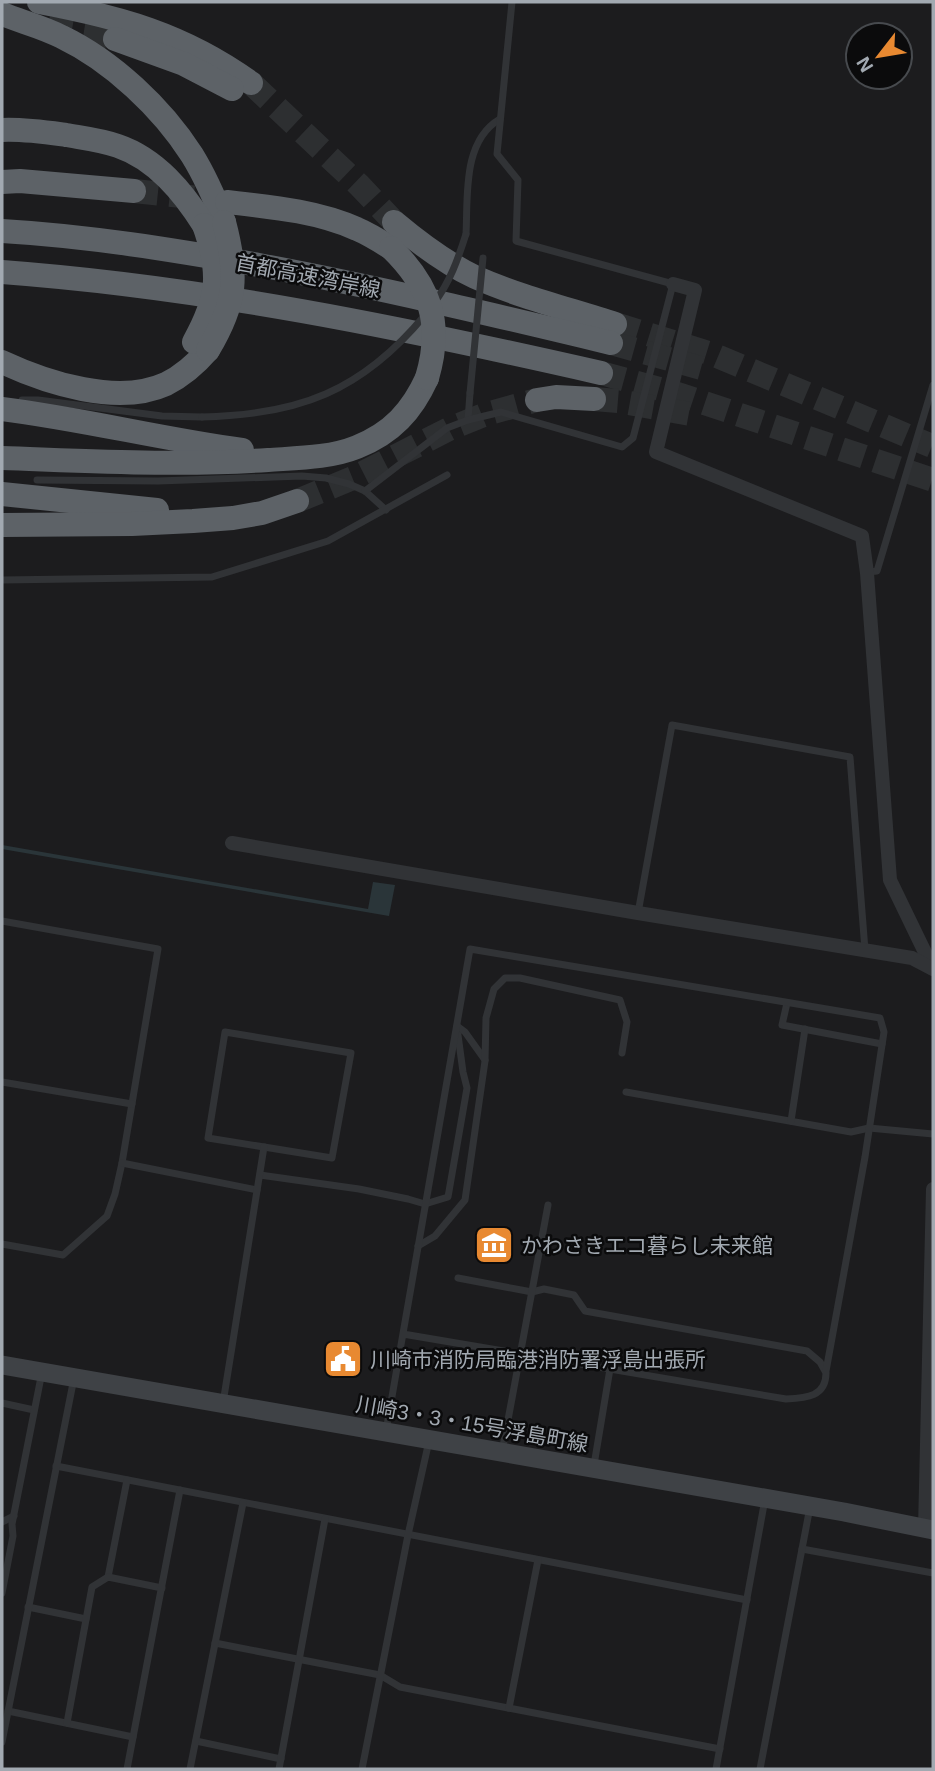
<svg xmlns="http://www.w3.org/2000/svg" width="935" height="1771" font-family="Helvetica,'Noto Sans JP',sans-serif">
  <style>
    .built { fill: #1c1c1e; fill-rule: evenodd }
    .water { fill: #2a3539 }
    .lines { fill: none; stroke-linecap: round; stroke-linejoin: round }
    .highway-tunnel { stroke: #2d2f31; stroke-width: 24; stroke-dasharray: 24 12; stroke-linecap: butt }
    .lane { stroke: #313336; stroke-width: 7 }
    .street { stroke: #313336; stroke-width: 14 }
    .secondary { stroke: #3f4246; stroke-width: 19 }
    .highway { stroke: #5d6267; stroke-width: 24 }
    .lane-bridge { stroke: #313336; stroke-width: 7 }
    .highway-bridge { stroke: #5d6267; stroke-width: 24 }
    .labels { text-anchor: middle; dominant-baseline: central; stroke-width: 5; stroke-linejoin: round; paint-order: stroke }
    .street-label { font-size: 21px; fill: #a2a9b1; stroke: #0b0b0c }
    .poi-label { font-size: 21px; fill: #a2a9b1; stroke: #0b0b0c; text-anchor: start }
  </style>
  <rect width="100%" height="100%" fill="#101011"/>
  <path class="built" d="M 2,2 L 933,2 L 933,1769 L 2,1769 ZM 858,35 L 900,35 L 900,77 L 858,77 Z"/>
  <polygon class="water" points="2,845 368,909 373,882 395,885 389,916 2,849"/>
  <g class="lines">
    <g class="highway-tunnel">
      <polyline points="48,28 115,39"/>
      <polyline points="251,83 359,185 394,222"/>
      <polyline points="134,191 200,198"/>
      <polyline points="615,324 712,354 932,446"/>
      <polyline points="611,343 701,368"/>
      <polyline points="601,373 678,394 933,480"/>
      <polyline points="594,399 618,401 690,414"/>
      <polyline points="297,501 353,478 449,429 486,414 537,400"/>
    </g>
    <g class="lane">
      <path d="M 466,234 C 468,197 462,141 500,119"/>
      <polyline points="22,400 38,400 162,416 202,417"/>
      <polyline points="468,420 470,393"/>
      <polyline points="37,480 158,481 302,476 326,478 349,484 365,491 386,510"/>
      <polyline points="365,491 447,428 468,420 501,412 622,447 633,438 673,284 516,241 518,180 497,154 512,2"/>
      <polyline points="868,572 877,571 933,385"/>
      <polyline points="2,580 212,577 328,541 447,475"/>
      <polyline points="638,913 672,725 850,757 865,950"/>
      <polyline points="2,921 158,949 122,1163 115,1194 107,1216 63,1255 2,1244"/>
      <polyline points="787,1003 782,1025 882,1044"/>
      <polyline points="457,1026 465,1032 485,1060"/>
      <polygon points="225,1032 351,1053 332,1158 208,1138"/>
      <polyline points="2,1082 132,1104"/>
      <polyline points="626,1092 851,1132 869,1128 933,1134"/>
      <polyline points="791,1121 805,1029"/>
      <polyline points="122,1163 257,1190"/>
      <polyline points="260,1175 359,1189 408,1199 425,1204 448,1197 467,1088 463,1072 458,1035"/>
      <polyline points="418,1246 435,1236 465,1200 485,1061 486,1018 494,989 505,978 520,978 620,1000 627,1022 622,1053"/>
      <polyline points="458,1278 532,1292 544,1289 574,1295 585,1311 807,1351 820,1362 825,1371"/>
      <polyline points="2,1403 34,1410"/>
      <polyline points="223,1403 264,1147"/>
      <path d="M 386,1431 L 470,949 L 880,1018 L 884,1032 L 865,1157 L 826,1371 C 827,1397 806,1398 786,1399 L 403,1334"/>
      <polyline points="502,1452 548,1205"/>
      <polyline points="594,1465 610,1369"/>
      <polyline points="56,1466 747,1600"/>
      <polyline points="2,1522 14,1516"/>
      <polyline points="802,1549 933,1573"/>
      <polyline points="108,1577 127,1480"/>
      <polyline points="2,1593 13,1536 12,1524 42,1372"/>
      <polyline points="28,1607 86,1619"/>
      <polyline points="215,1643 380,1675 400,1687 720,1749"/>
      <polyline points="509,1708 538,1560"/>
      <polyline points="8,1711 133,1737"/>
      <polyline points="67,1723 92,1587 108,1577 162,1588"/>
      <polyline points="196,1741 281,1759"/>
      <polyline points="2,1742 74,1378"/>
      <polyline points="127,1769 180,1490"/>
      <polyline points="190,1769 243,1503"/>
      <polyline points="279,1769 325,1519"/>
      <polyline points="362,1769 408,1535 429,1441"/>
      <polyline points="716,1769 765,1499"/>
      <polyline points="760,1769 810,1507"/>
    </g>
    <g class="street">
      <polyline points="673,284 695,290 656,452 862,536 867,573 890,880 933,969"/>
      <polyline points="232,843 638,913 912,958 933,969"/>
      <polyline points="925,1529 933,1189"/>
    </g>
    <polyline class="secondary" points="2,1365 844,1512 933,1530"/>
    <g class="highway">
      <path d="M 39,2 C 119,17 183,34 251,83"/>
      <path d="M 2,14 C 22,22 43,27 62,37 C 112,61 162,108 192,155 C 205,176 215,199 224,222"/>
      <polyline points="115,39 184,64 232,89"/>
      <path d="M 2,130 C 24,129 44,132 66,135 C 83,138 101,140 118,146 C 156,159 183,192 204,225"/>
      <polyline points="2,182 20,181 134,191"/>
      <path d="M 227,202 C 271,207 317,211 357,229 C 369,234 380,241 391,248"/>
      <path d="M 394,222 C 419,243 445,263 475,277 C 520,297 569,309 615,324"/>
      <path d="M 2,231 C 88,236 174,250 259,265 C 377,287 494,315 611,343"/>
      <path d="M 2,272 C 204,287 403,328 601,373"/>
      <path d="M 2,362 C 47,383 118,406 166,384 C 182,376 196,364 208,350"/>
      <polyline points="537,400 556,397 594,399"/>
      <path d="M 2,409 C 82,419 161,439 242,450"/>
      <path d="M 2,458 C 90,461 179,466 268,460 C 297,458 330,458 357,447 C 392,433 412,411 427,378"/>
      <polyline points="2,494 157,510"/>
      <polyline points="2,525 132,524 193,521 233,518 262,513 297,501"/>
    </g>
    <g class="lane-bridge">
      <path d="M 434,303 C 450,282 458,259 466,234"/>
      <polyline points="470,393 483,258"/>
      <path d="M 202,417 C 299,415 362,391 425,315"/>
    </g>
    <g class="highway-bridge">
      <path d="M 391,248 C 431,287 443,324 427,378"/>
      <path d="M 194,342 C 219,297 221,273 204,225"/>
      <path d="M 208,350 C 237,302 238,275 224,222"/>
    </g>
  </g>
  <defs>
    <g id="museum-square" transform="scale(2.0125)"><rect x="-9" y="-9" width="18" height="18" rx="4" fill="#e88931" stroke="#0b0b0c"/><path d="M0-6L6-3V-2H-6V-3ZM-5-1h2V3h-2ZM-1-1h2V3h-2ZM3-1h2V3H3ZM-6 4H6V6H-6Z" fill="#fff"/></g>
    <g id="civic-square" transform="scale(2.0125)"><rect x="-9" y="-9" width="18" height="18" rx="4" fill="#e88931" stroke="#0b0b0c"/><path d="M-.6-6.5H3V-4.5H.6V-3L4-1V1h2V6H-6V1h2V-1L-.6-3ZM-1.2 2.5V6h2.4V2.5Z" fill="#fff"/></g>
  </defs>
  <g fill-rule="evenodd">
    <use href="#museum-square" x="494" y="1245"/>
    <use href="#civic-square" x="343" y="1359"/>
  </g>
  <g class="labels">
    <g class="street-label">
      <text transform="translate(308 276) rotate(11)">首都高速湾岸線</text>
      <text transform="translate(472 1424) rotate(10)">川崎3・3・15号浮島町線</text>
    </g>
    <g class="poi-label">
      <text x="521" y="1245">かわさきエコ暮らし未来館</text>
      <text x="370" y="1359">川崎市消防局臨港消防署浮島出張所</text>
    </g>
  </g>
  <rect width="935" height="1771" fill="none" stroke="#a2a9b1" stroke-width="7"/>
  <g transform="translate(879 56) rotate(239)"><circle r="33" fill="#0b0b0c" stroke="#474a4e" stroke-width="2"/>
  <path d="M0-5L12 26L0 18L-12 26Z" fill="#e88931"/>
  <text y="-10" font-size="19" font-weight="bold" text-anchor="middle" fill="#a2a9b1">N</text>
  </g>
</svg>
